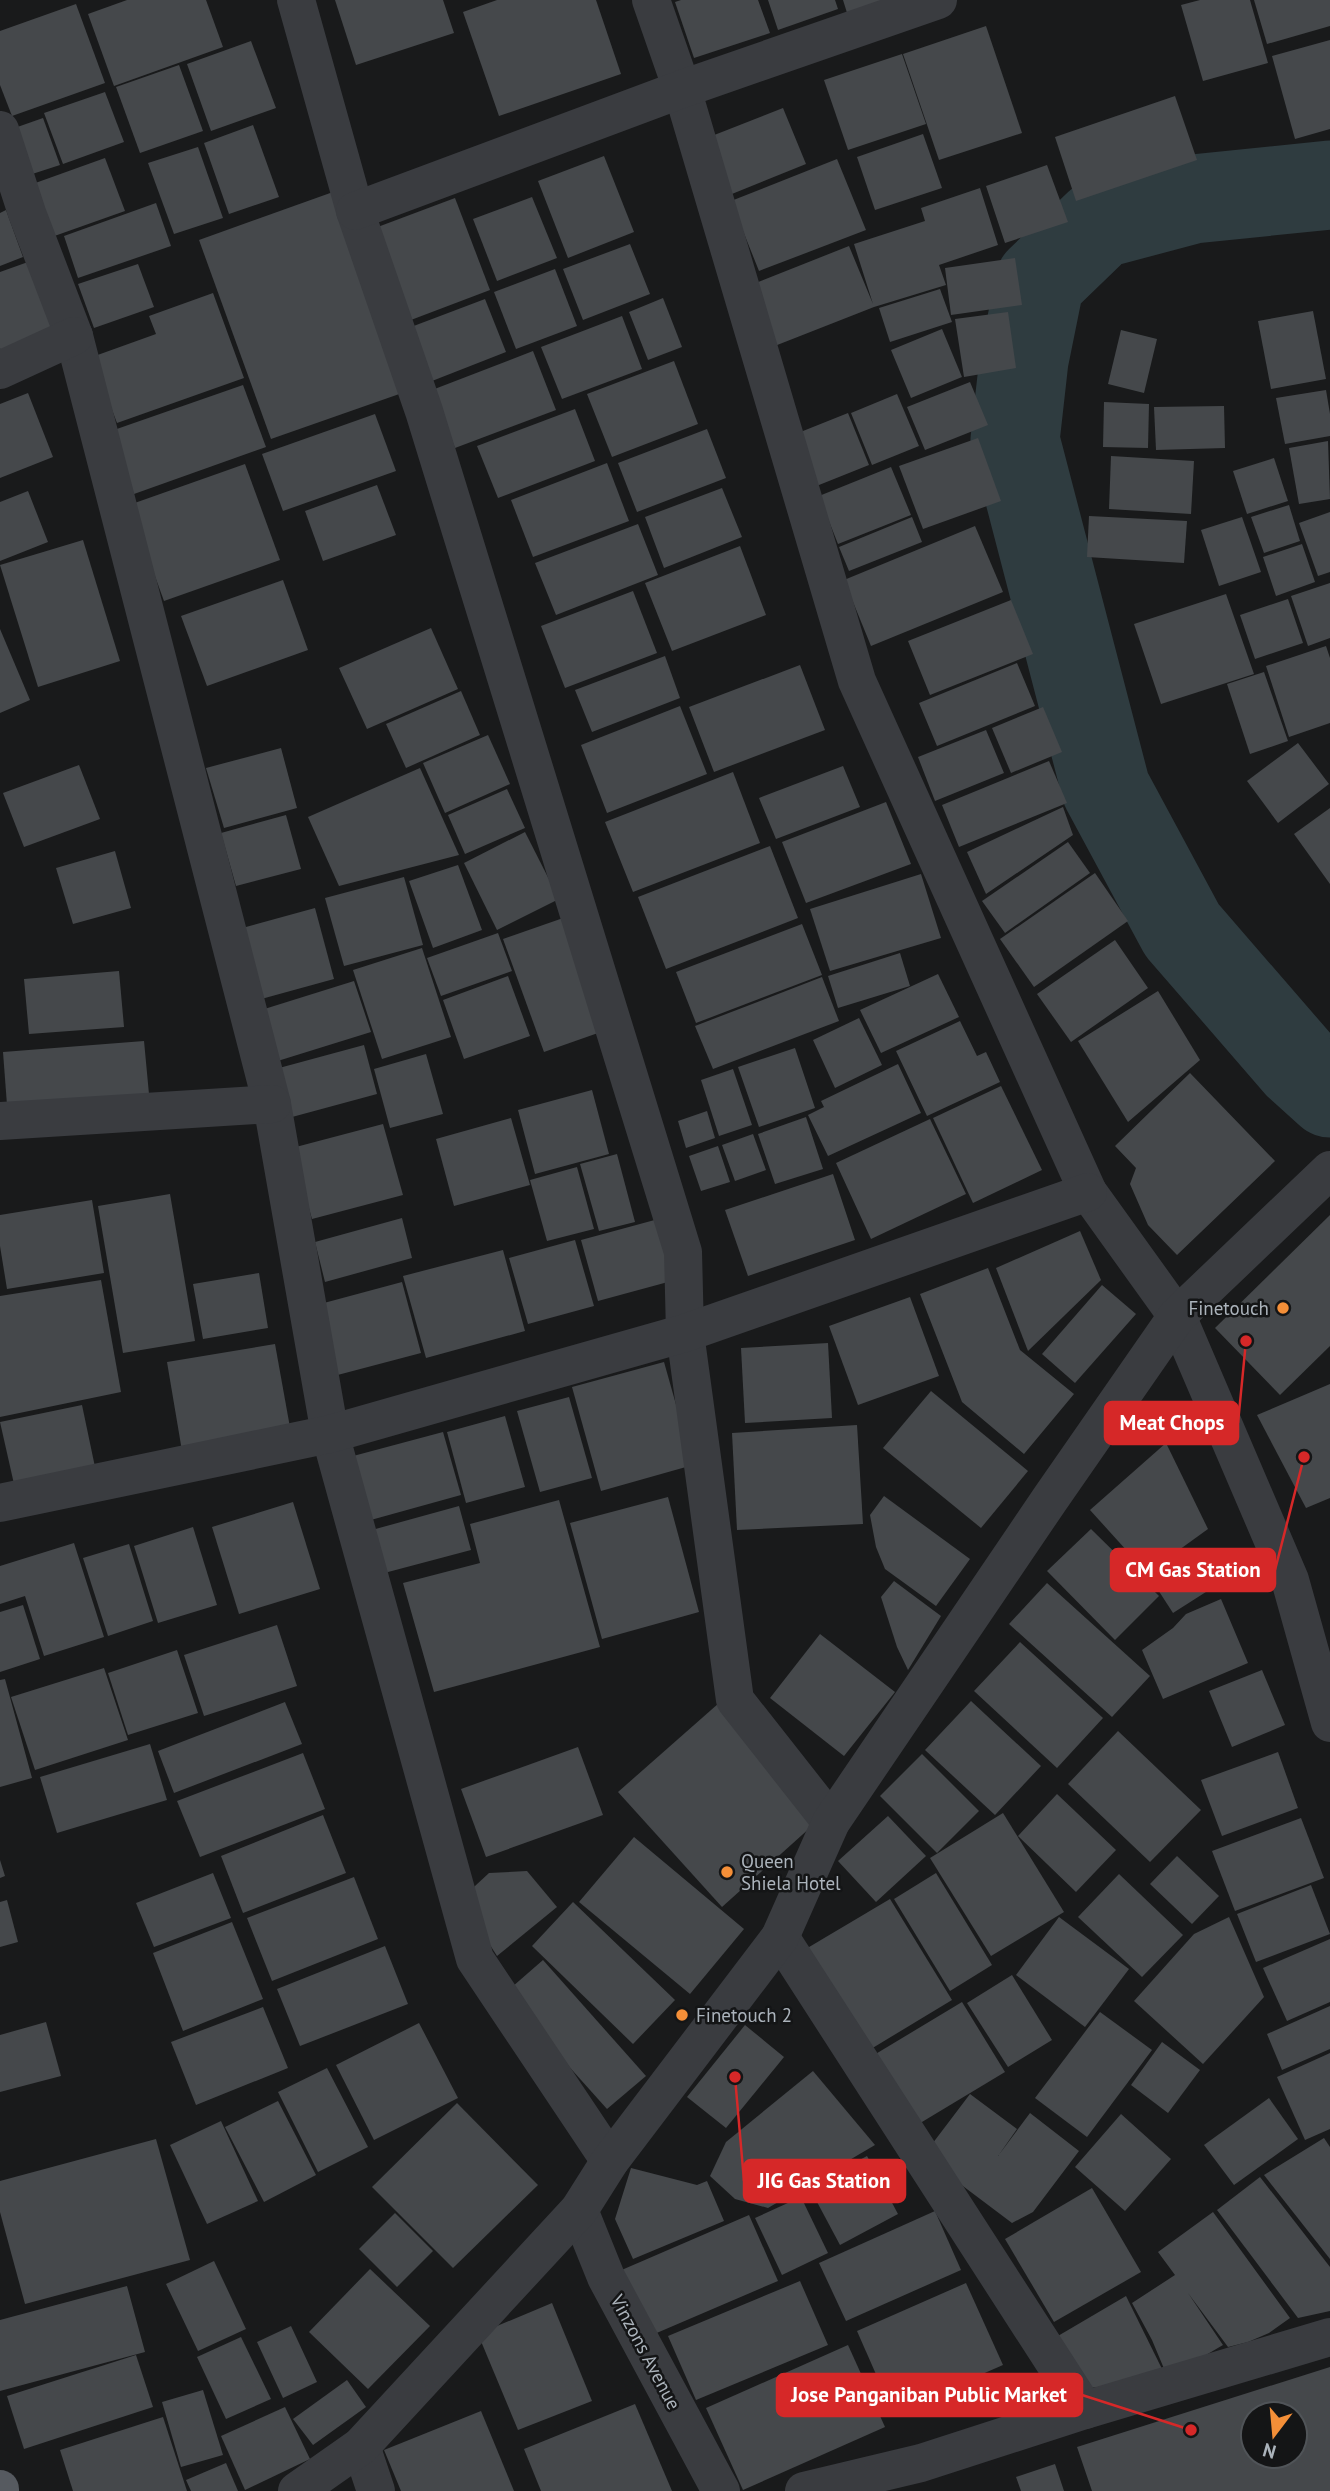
<svg xmlns="http://www.w3.org/2000/svg" width="1330" height="2491" font-family="'PT Sans',sans-serif">
  <style>
    .lines { fill: none; stroke-linecap: round; stroke-linejoin: round }
    .river { stroke: #2f3c40; stroke-width: 89 }
    .building { fill: #45484b; fill-rule: evenodd }
    .minor { stroke: #3a3c40; stroke-width: 38 }
    .major { stroke: #565a60; stroke-width: 38 }
    .poi-dot { fill: #f48f38; stroke: #141516; stroke-width: 2.5 }
    .labels { text-anchor: middle; dominant-baseline: central; stroke-width: 5; stroke-linejoin: round; paint-order: stroke }
    .poi-label { font-size: 19px; fill: #abb3bb; stroke: #141516; text-anchor: start }
    .street-label { font-size: 19px; fill: #abb3bb; stroke: #141516 }
    .leader { fill: none; stroke: #d62828; stroke-width: 2.5 }
    .callout-dot { fill: #d62828; stroke: #141516; stroke-width: 2.5 }
    .callout { fill: #d62828; stroke: #d62828; stroke-width: 2.5 }
    .callout-label { font-size: 21px; text-anchor: middle; font-weight: bold; fill: #fff }
  </style>
  <rect width="100%" height="100%" fill="#191a1b"/>
  <g class="lines">
    <polyline class="river" points="1330,185 1193,199 1099,224 1040,281 1024,360 1015,440 1106,789 1182,930 1299,1065 1330,1093"/>
  </g>
  <g class="building">
    <polygon points="127,0 206,0 223,47 114,86 88,14"/>
    <polygon points="335,0 443,0 454,33 356,65"/>
    <polygon points="497,0 596,0 621,74 499,116 463,12"/>
    <polygon points="681,0 758,0 770,33 694,58 675,2"/>
    <polygon points="768,0 835,0 838,9 778,30"/>
    <polygon points="843,0 893,0 848,16"/>
    <polygon points="1200,0 1250,0 1268,63 1203,81 1181,5"/>
    <polygon points="1254,0 1330,0 1330,26 1267,44"/>
    <polygon points="76,4 105,83 12,116 0,85 0,31"/>
    <polygon points="986,26 1022,133 939,160 903,54"/>
    <polygon points="1330,40 1330,129 1295,139 1272,56"/>
    <polygon points="251,41 276,108 211,131 187,64"/>
    <polygon points="902,54 926,124 848,150 824,80"/>
    <polygon points="179,65 203,131 140,153 116,87"/>
    <polygon points="105,92 124,142 63,164 44,113"/>
    <polygon points="1175,96 1197,160 1076,201 1055,137"/>
    <polygon points="783,108 806,164 722,198 699,141"/>
    <polygon points="43,118 60,165 23,177 6,131"/>
    <polygon points="253,125 279,197 229,214 204,143"/>
    <polygon points="923,134 942,188 875,210 857,157"/>
    <polygon points="198,147 223,218 174,234 148,163"/>
    <polygon points="604,156 634,232 568,258 538,181"/>
    <polygon points="105,158 125,211 46,239 27,186"/>
    <polygon points="837,159 866,230 759,271 731,201"/>
    <polygon points="1047,165 1068,222 1005,243 986,186"/>
    <polygon points="980,188 998,245 939,265 946,285 874,307 767,349 743,288 849,246 873,304 854,244 925,221 921,208"/>
    <polygon points="333,192 405,392 271,439 199,240"/>
    <polygon points="532,197 557,258 497,281 473,219"/>
    <polygon points="455,198 490,290 403,323 367,231"/>
    <polygon points="156,203 171,246 78,278 64,236"/>
    <polygon points="6,210 23,257 0,266 0,213"/>
    <polygon points="630,244 650,294 583,320 563,269"/>
    <polygon points="1015,258 1022,305 951,315 945,268"/>
    <polygon points="28,262 55,338 3,357 0,348 0,272"/>
    <polygon points="138,264 154,307 94,328 78,284"/>
    <polygon points="555,269 577,326 516,349 494,292"/>
    <polygon points="940,289 952,322 890,342 879,308"/>
    <polygon points="213,293 244,378 117,423 92,357 156,334 149,316"/>
    <polygon points="663,298 682,347 648,360 629,312"/>
    <polygon points="485,299 506,352 432,381 411,327"/>
    <polygon points="1313,311 1326,379 1271,389 1258,321"/>
    <polygon points="1008,312 1016,368 964,377 955,319"/>
    <polygon points="622,316 642,369 562,399 541,347"/>
    <polygon points="942,329 962,377 911,398 891,350"/>
    <polygon points="1121,330 1157,339 1144,393 1108,384"/>
    <polygon points="533,351 556,410 455,448 432,390"/>
    <polygon points="674,361 698,424 612,457 587,394"/>
    <polygon points="970,382 988,425 925,450 907,407"/>
    <polygon points="243,385 266,447 134,494 111,431"/>
    <polygon points="1326,390 1330,414 1330,436 1285,444 1276,398"/>
    <polygon points="28,393 53,457 0,478 0,404"/>
    <polygon points="897,394 919,446 872,465 851,413"/>
    <polygon points="1104,402 1149,404 1148,448 1103,447"/>
    <polygon points="1224,406 1225,448 1156,450 1154,407"/>
    <polygon points="575,409 595,461 498,498 477,446"/>
    <polygon points="848,413 869,465 809,489 788,437"/>
    <polygon points="375,414 396,471 283,511 262,454"/>
    <polygon points="707,429 726,478 637,512 618,463"/>
    <polygon points="978,438 1001,501 923,529 899,466"/>
    <polygon points="1328,441 1330,499 1299,504 1289,448"/>
    <polygon points="1111,456 1194,461 1191,514 1109,509"/>
    <polygon points="1274,458 1288,501 1247,514 1233,471"/>
    <polygon points="607,463 629,521 533,557 511,500"/>
    <polygon points="245,464 280,560 164,601 129,505"/>
    <polygon points="891,467 911,515 838,544 819,496"/>
    <polygon points="377,485 396,535 323,561 305,511"/>
    <polygon points="722,488 742,537 664,568 645,517"/>
    <polygon points="28,491 48,542 0,561 0,502"/>
    <polygon points="1289,505 1300,541 1264,553 1251,517"/>
    <polygon points="1330,512 1330,572 1318,576 1299,523"/>
    <polygon points="1089,516 1187,521 1184,563 1087,557"/>
    <polygon points="912,517 922,542 849,571 839,547"/>
    <polygon points="1242,517 1261,572 1219,586 1201,530"/>
    <polygon points="638,524 658,575 556,615 535,563"/>
    <polygon points="975,526 1003,592 871,646 844,580"/>
    <polygon points="83,540 120,661 38,687 0,565"/>
    <polygon points="1302,544 1315,582 1276,596 1263,557"/>
    <polygon points="740,546 766,615 672,651 645,583"/>
    <polygon points="283,580 308,650 207,686 181,616"/>
    <polygon points="1330,583 1330,638 1308,646 1291,596"/>
    <polygon points="633,591 657,653 565,688 541,626"/>
    <polygon points="1226,594 1254,674 1161,704 1134,624"/>
    <polygon points="1288,599 1303,643 1255,659 1240,615"/>
    <polygon points="1011,600 1033,654 930,695 908,641"/>
    <polygon points="431,628 458,689 367,729 339,668"/>
    <polygon points="0,629 30,700 0,713"/>
    <polygon points="1326,646 1330,658 1330,723 1289,737 1266,666"/>
    <polygon points="665,656 680,698 592,732 575,690"/>
    <polygon points="1017,663 1035,706 937,746 919,703"/>
    <polygon points="800,665 825,730 714,772 689,707"/>
    <polygon points="1264,672 1288,741 1250,754 1227,684"/>
    <polygon points="461,691 480,735 406,768 386,724"/>
    <polygon points="680,706 707,774 607,813 581,745"/>
    <polygon points="1043,707 1062,752 1011,773 992,728"/>
    <polygon points="986,730 1004,773 935,801 918,757"/>
    <polygon points="488,735 510,784 445,813 423,763"/>
    <polygon points="1298,743 1329,784 1278,823 1247,781"/>
    <polygon points="281,748 297,808 224,828 206,768"/>
    <polygon points="1049,761 1067,803 959,847 942,805"/>
    <polygon points="79,765 100,819 24,847 3,793"/>
    <polygon points="843,766 860,807 776,839 759,798"/>
    <polygon points="420,768 459,855 339,886 308,817"/>
    <polygon points="733,772 760,843 633,892 605,822"/>
    <polygon points="507,789 525,828 465,854 448,815"/>
    <polygon points="886,802 911,864 806,903 782,842"/>
    <polygon points="1063,807 1073,835 986,894 967,852"/>
    <polygon points="1330,808 1330,884 1294,834"/>
    <polygon points="286,815 301,869 236,886 221,833"/>
    <polygon points="525,832 559,899 497,930 464,863"/>
    <polygon points="1068,842 1090,873 1005,933 982,901"/>
    <polygon points="770,846 798,918 666,969 638,897"/>
    <polygon points="115,851 131,908 73,924 56,868"/>
    <polygon points="458,865 482,930 433,948 409,881"/>
    <polygon points="1095,873 1128,921 1034,987 1000,939"/>
    <polygon points="921,874 941,938 830,971 810,909"/>
    <polygon points="404,877 423,945 344,966 325,898"/>
    <polygon points="315,908 334,979 254,1001 235,930"/>
    <polygon points="566,917 598,1033 544,1052 503,939"/>
    <polygon points="802,924 822,975 696,1023 676,972"/>
    <polygon points="498,933 512,971 441,996 427,958"/>
    <polygon points="1115,940 1148,988 1071,1042 1037,994"/>
    <polygon points="422,948 451,1037 382,1059 353,970"/>
    <polygon points="900,953 910,986 838,1008 828,976"/>
    <polygon points="119,971 124,1027 29,1034 24,979"/>
    <polygon points="938,974 959,1017 881,1053 860,1010"/>
    <polygon points="508,976 530,1036 464,1059 443,1000"/>
    <polygon points="822,977 839,1021 713,1069 695,1026"/>
    <polygon points="354,981 371,1032 268,1064 252,1013"/>
    <polygon points="1158,991 1200,1060 1128,1122 1078,1041"/>
    <polygon points="859,1018 882,1065 835,1088 813,1040"/>
    <polygon points="960,1021 977,1056 986,1052 1000,1082 927,1116 896,1051"/>
    <polygon points="144,1041 149,1094 7,1105 3,1052"/>
    <polygon points="364,1045 377,1094 281,1120 268,1071"/>
    <polygon points="795,1048 815,1108 759,1127 738,1067"/>
    <polygon points="426,1054 443,1114 390,1128 374,1069"/>
    <polygon points="898,1064 921,1113 828,1156 808,1115 824,1107 821,1101"/>
    <polygon points="733,1069 752,1125 719,1136 701,1080"/>
    <polygon points="1190,1073 1275,1161 1177,1255 1148,1225 1130,1184 1136,1168 1115,1146"/>
    <polygon points="1001,1086 1042,1170 973,1203 933,1118"/>
    <polygon points="592,1090 609,1154 535,1174 518,1110"/>
    <polygon points="707,1111 715,1138 686,1148 678,1121"/>
    <polygon points="806,1117 823,1169 775,1184 758,1134"/>
    <polygon points="511,1118 530,1185 454,1206 436,1139"/>
    <polygon points="930,1119 966,1194 871,1239 836,1163"/>
    <polygon points="383,1124 403,1195 312,1219 292,1148"/>
    <polygon points="753,1134 766,1170 735,1181 722,1145"/>
    <polygon points="718,1146 730,1182 701,1191 689,1156"/>
    <polygon points="617,1154 635,1222 599,1231 580,1164"/>
    <polygon points="577,1167 594,1229 547,1241 530,1180"/>
    <polygon points="833,1174 855,1240 748,1276 725,1210"/>
    <polygon points="170,1194 195,1341 123,1353 98,1206"/>
    <polygon points="92,1200 104,1273 7,1289 0,1246 0,1215"/>
    <polygon points="1330,1215 1330,1346 1280,1395 1215,1328"/>
    <polygon points="402,1218 412,1258 325,1282 315,1242"/>
    <polygon points="662,1218 679,1279 598,1301 581,1240"/>
    <polygon points="1080,1231 1101,1280 1028,1351 996,1268"/>
    <polygon points="575,1240 594,1306 528,1324 509,1258"/>
    <polygon points="503,1250 525,1331 426,1358 403,1276"/>
    <polygon points="988,1268 1020,1350 1074,1394 1024,1454 962,1402 920,1294"/>
    <polygon points="259,1273 268,1328 203,1339 193,1284"/>
    <polygon points="101,1280 121,1392 0,1417 0,1296"/>
    <polygon points="402,1282 421,1353 330,1377 309,1307"/>
    <polygon points="1102,1285 1136,1314 1075,1383 1042,1354"/>
    <polygon points="910,1297 939,1376 858,1405 829,1326"/>
    <polygon points="828,1343 832,1418 745,1423 741,1348"/>
    <polygon points="275,1344 291,1433 182,1451 167,1362"/>
    <polygon points="664,1362 693,1465 601,1491 572,1387"/>
    <polygon points="1330,1384 1330,1498 1306,1508 1257,1415"/>
    <polygon points="931,1391 1028,1471 981,1528 883,1448"/>
    <polygon points="569,1397 592,1478 540,1492 517,1411"/>
    <polygon points="82,1405 95,1467 14,1484 0,1422"/>
    <polygon points="505,1416 525,1487 466,1503 447,1432"/>
    <polygon points="857,1425 863,1524 737,1530 732,1433"/>
    <polygon points="443,1432 461,1495 360,1523 342,1459"/>
    <polygon points="1166,1443 1208,1529 1147,1573 1090,1510"/>
    <polygon points="884,1496 970,1559 936,1606 885,1569 876,1547 870,1515"/>
    <polygon points="668,1497 699,1612 602,1639 570,1523"/>
    <polygon points="559,1500 600,1647 434,1692 403,1583 480,1563 470,1524"/>
    <polygon points="293,1502 320,1589 239,1614 212,1527"/>
    <polygon points="459,1506 471,1550 373,1576 361,1533"/>
    <polygon points="193,1527 217,1605 158,1623 134,1546"/>
    <polygon points="1091,1529 1159,1596 1115,1640 1047,1571"/>
    <polygon points="74,1543 104,1637 44,1656 25,1596 0,1604 0,1566"/>
    <polygon points="129,1544 153,1621 108,1636 83,1558"/>
    <polygon points="1198,1549 1220,1583 1173,1613 1151,1579"/>
    <polygon points="894,1581 941,1616 908,1670 897,1647 881,1597"/>
    <polygon points="1047,1583 1150,1676 1112,1717 1009,1624"/>
    <polygon points="1221,1599 1248,1663 1163,1699 1142,1650 1173,1628 1186,1614"/>
    <polygon points="23,1605 40,1659 0,1672 0,1612"/>
    <polygon points="277,1625 297,1686 204,1716 184,1655"/>
    <polygon points="820,1634 895,1692 844,1756 770,1698"/>
    <polygon points="1020,1642 1103,1718 1057,1768 974,1691"/>
    <polygon points="177,1650 198,1713 128,1735 108,1673"/>
    <polygon points="104,1668 128,1740 35,1770 11,1697"/>
    <polygon points="1262,1670 1285,1725 1232,1747 1209,1691"/>
    <polygon points="5,1679 32,1778 0,1787 0,1680"/>
    <polygon points="971,1701 1041,1766 995,1815 925,1750"/>
    <polygon points="285,1702 302,1744 174,1793 158,1751"/>
    <polygon points="719,1703 822,1817 722,1907 618,1792"/>
    <polygon points="1118,1731 1201,1810 1150,1862 1068,1784"/>
    <polygon points="150,1744 167,1800 57,1833 40,1777"/>
    <polygon points="578,1747 603,1815 486,1857 461,1789"/>
    <polygon points="1278,1752 1298,1808 1222,1836 1201,1780"/>
    <polygon points="303,1753 325,1809 200,1857 177,1801"/>
    <polygon points="922,1754 979,1811 937,1853 880,1796"/>
    <polygon points="1057,1794 1116,1850 1076,1892 1018,1836"/>
    <polygon points="1003,1813 1064,1912 991,1956 930,1858"/>
    <polygon points="323,1815 346,1873 243,1913 221,1856"/>
    <polygon points="888,1816 926,1856 876,1902 838,1861"/>
    <polygon points="1301,1818 1324,1878 1235,1911 1212,1851"/>
    <polygon points="634,1837 744,1929 690,1994 579,1902"/>
    <polygon points="1177,1856 1219,1896 1192,1924 1150,1884"/>
    <polygon points="0,1860 5,1876 0,1878"/>
    <polygon points="527,1871 557,1907 497,1956 461,1899 489,1873"/>
    <polygon points="213,1873 231,1918 154,1947 136,1903"/>
    <polygon points="936,1873 992,1965 950,1991 894,1899"/>
    <polygon points="1119,1874 1183,1935 1142,1977 1078,1917"/>
    <polygon points="354,1877 378,1939 272,1981 247,1918"/>
    <polygon points="1311,1885 1330,1934 1256,1962 1237,1914"/>
    <polygon points="890,1899 952,2000 861,2055 799,1953"/>
    <polygon points="7,1900 18,1942 0,1947 0,1902"/>
    <polygon points="573,1902 675,2000 633,2044 532,1946"/>
    <polygon points="1059,1917 1129,1969 1085,2027 1016,1975"/>
    <polygon points="1229,1917 1264,1997 1203,2064 1134,2001 1194,1934"/>
    <polygon points="232,1922 263,1999 183,2031 153,1953"/>
    <polygon points="1330,1939 1330,2002 1287,2021 1263,1968"/>
    <polygon points="385,1946 408,2004 300,2046 277,1989"/>
    <polygon points="543,1960 646,2076 607,2109 504,1994"/>
    <polygon points="1012,1975 1052,2040 1008,2067 967,2003"/>
    <polygon points="962,2002 1005,2072 907,2131 864,2061"/>
    <polygon points="1330,2006 1330,2049 1282,2070 1267,2034"/>
    <polygon points="263,2007 288,2068 196,2105 171,2042"/>
    <polygon points="1100,2012 1152,2050 1087,2137 1035,2098"/>
    <polygon points="46,2022 61,2076 0,2092 0,2035"/>
    <polygon points="419,2023 458,2098 374,2140 336,2065"/>
    <polygon points="745,2025 784,2057 726,2128 687,2097"/>
    <polygon points="1162,2042 1200,2070 1168,2113 1131,2085"/>
    <polygon points="1330,2053 1330,2129 1305,2140 1277,2077"/>
    <polygon points="327,2068 368,2147 318,2172 278,2092"/>
    <polygon points="813,2071 875,2145 768,2208 735,2199 710,2176 726,2142"/>
    <polygon points="970,2094 1017,2129 998,2156 1030,2113 1079,2151 1033,2212 1012,2223 923,2156"/>
    <polygon points="1269,2098 1298,2139 1234,2185 1204,2145"/>
    <polygon points="278,2101 316,2175 264,2202 225,2127"/>
    <polygon points="457,2103 538,2185 453,2268 372,2187"/>
    <polygon points="1121,2114 1171,2159 1125,2211 1075,2167"/>
    <polygon points="221,2121 258,2201 207,2224 170,2145"/>
    <polygon points="1324,2138 1330,2147 1330,2259 1264,2175"/>
    <polygon points="156,2139 190,2260 25,2304 0,2212 0,2181"/>
    <polygon points="867,2156 898,2214 840,2245 809,2187"/>
    <polygon points="631,2168 697,2185 707,2181 724,2221 633,2259 615,2219"/>
    <polygon points="1260,2177 1330,2267 1330,2311 1298,2318 1217,2210"/>
    <polygon points="1092,2188 1141,2272 1054,2322 1005,2239"/>
    <polygon points="801,2197 828,2253 782,2275 755,2218"/>
    <polygon points="935,2211 961,2270 846,2321 819,2263"/>
    <polygon points="1213,2212 1290,2318 1269,2333 1248,2342 1228,2347 1188,2293 1223,2345 1182,2369 1165,2371 1152,2340 1132,2303 1175,2275 1158,2252"/>
    <polygon points="395,2213 433,2251 397,2287 359,2249"/>
    <polygon points="749,2215 778,2281 645,2338 617,2272"/>
    <polygon points="214,2261 246,2329 198,2351 166,2284"/>
    <polygon points="370,2269 430,2326 368,2389 309,2332"/>
    <polygon points="800,2281 828,2345 696,2400 668,2336"/>
    <polygon points="966,2283 1003,2365 893,2413 857,2331"/>
    <polygon points="127,2286 145,2352 0,2391 0,2320"/>
    <polygon points="1126,2296 1165,2375 1114,2385 1073,2390 1046,2343"/>
    <polygon points="552,2303 592,2401 518,2430 478,2334"/>
    <polygon points="291,2326 317,2382 283,2398 257,2342"/>
    <polygon points="241,2337 271,2399 226,2419 197,2357"/>
    <polygon points="848,2345 885,2427 743,2490 706,2408"/>
    <polygon points="136,2355 153,2407 24,2449 7,2396"/>
    <path d="M 1330,2367 L 1330,2491 L 1092,2491 L 1077,2447 ZM 1253,2414 L 1295,2414 L 1295,2456 L 1253,2456 Z"/>
    <polygon points="347,2380 366,2407 313,2445 293,2419"/>
    <polygon points="203,2390 223,2455 181,2467 162,2402"/>
    <polygon points="635,2404 672,2491 541,2491 524,2449"/>
    <polygon points="285,2407 310,2459 245,2490 221,2436"/>
    <polygon points="481,2411 514,2491 401,2491 384,2450"/>
    <polygon points="163,2417 187,2491 73,2491 60,2450"/>
    <polygon points="226,2463 238,2491 191,2491 186,2480"/>
    <polygon points="1055,2464 1064,2491 1021,2491 1016,2477"/>
  </g>
  <g class="lines">
    <g class="minor">
      <polyline points="296,0 355,211 424,411 683,1252 685,1333 735,1700 831,1822"/>
      <polyline points="651,0 682,89 857,681 1088,1192 1177,1316 1290,1580 1330,1723"/>
      <polyline points="0,130 27,213 74,336 272,1104 330,1434 475,1959 610,2161"/>
      <polyline points="355,211 682,89 938,0"/>
      <polyline points="0,370 74,336"/>
      <polyline points="0,1121 272,1104"/>
      <polyline points="0,1503 330,1434 685,1333 1088,1192"/>
      <polyline points="780,1937 1085,2410"/>
      <polyline points="579,2210 606,2277 721,2491"/>
      <polyline points="361,2446 376,2491"/>
      <polyline points="297,2491 361,2446 579,2210 610,2161 780,1937 831,1822 1050,1499 1177,1316 1330,1170"/>
      <polyline points="804,2491 921,2463 1085,2410 1330,2337"/>
    </g>
    <polyline class="major" points="0,2489 0,2491"/>
  </g>
  <g class="poi-dot">
    <circle cx="1283" cy="1308" r="7"/>
    <circle cx="727" cy="1872" r="7"/>
    <circle cx="682" cy="2015" r="7"/>
  </g>
  <g class="labels">
    <g class="poi-label">
      <text x="1269" y="1308" text-anchor="end">Finetouch</text>
      <text x="741" y="1861">Queen<tspan x="741" dy="22">Shiela Hotel</tspan></text>
      <text x="696" y="2015">Finetouch 2</text>
    </g>
    <g class="street-label">
      <text transform="translate(646 2352) rotate(62)">Vinzons Avenue</text>
    </g>
  </g>
  <path class="leader" d="M1246 1341L1238 1423M1304 1457L1275 1570M735 2077L744 2181M1191 2430L1082 2395"/>
  <g class="callout-dot">
    <circle cx="1246" cy="1341" r="7"/>
    <circle cx="1304" cy="1457" r="7"/>
    <circle cx="735" cy="2077" r="7"/>
    <circle cx="1191" cy="2430" r="7"/>
  </g>
  <g class="callout">
    <rect x="1105" y="1402" width="133" height="42" rx="7"/>
    <rect x="1111" y="1549" width="164" height="42" rx="7"/>
    <rect x="744" y="2160" width="161" height="42" rx="7"/>
    <rect x="777" y="2374" width="305" height="42" rx="7"/>
  </g>
  <g class="callout-label">
    <text x="1172" y="1430">Meat Chops</text>
    <text x="1193" y="1577">CM Gas Station</text>
    <text x="824" y="2188">JIG Gas Station</text>
    <text x="929" y="2402">Jose Panganiban Public Market</text>
  </g>
  <g transform="translate(1274 2435) rotate(196)"><circle r="33" fill="#141516" stroke="#505458" stroke-width="2"/>
  <path d="M0-5L12 26L0 18L-12 26Z" fill="#f48f38"/>
  <text y="-10" font-size="19" font-weight="bold" text-anchor="middle" fill="#abb3bb">N</text>
  </g>
</svg>
